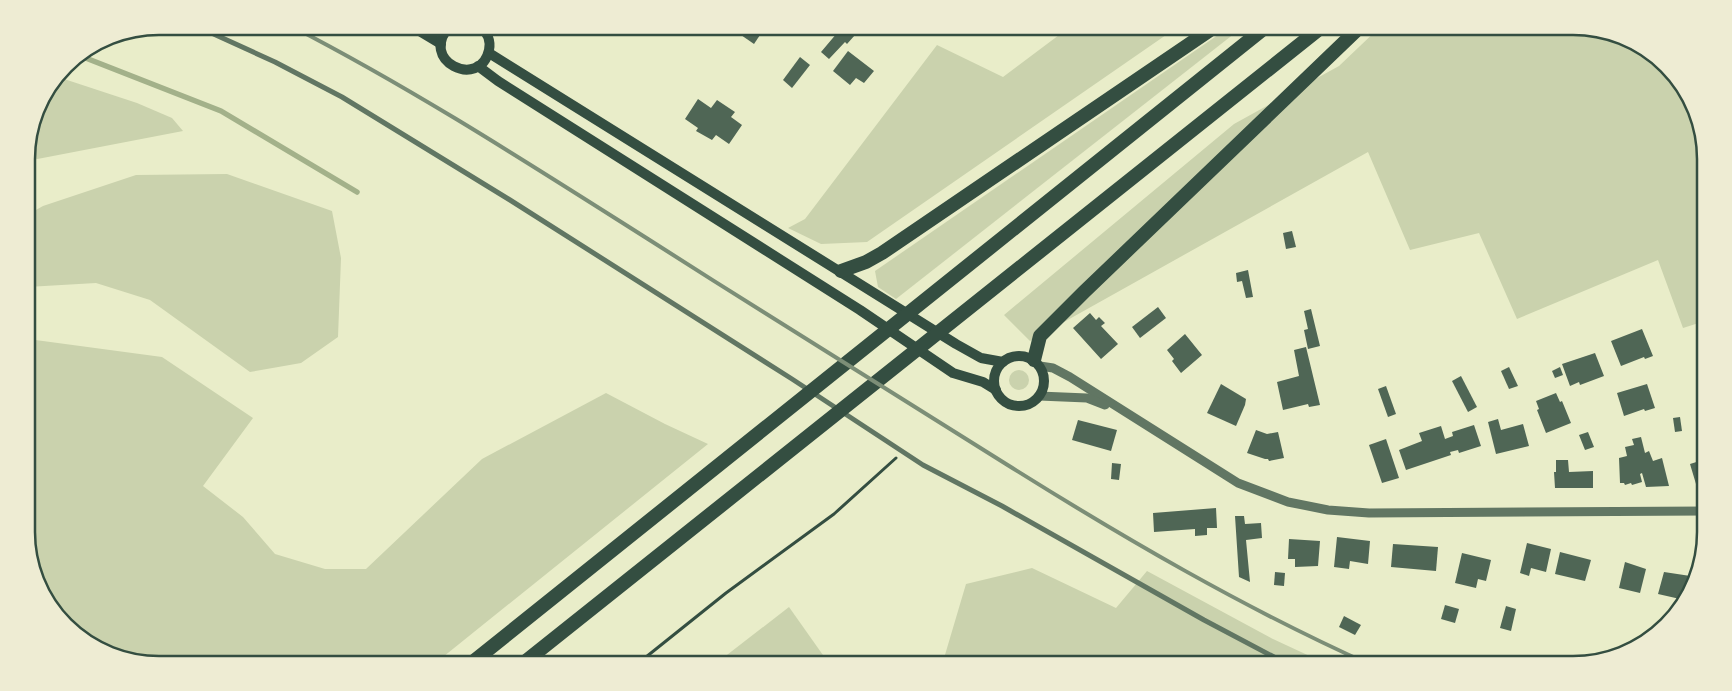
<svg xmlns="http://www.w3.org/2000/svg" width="1732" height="691" font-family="Signika,sans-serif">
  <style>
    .green { fill: #cad2ad }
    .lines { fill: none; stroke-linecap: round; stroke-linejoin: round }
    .stream { stroke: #a3b18a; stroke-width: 5.5 }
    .building { fill: #4f6655 }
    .path { stroke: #344e41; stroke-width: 3 }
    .minor { stroke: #617663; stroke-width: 5 }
    .tertiary { stroke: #617663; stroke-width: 9 }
    .secondary { stroke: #344e41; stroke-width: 10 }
    .trunk { stroke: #344e41; stroke-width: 14 }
    .rail { stroke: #7c8e77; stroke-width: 4 }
    .rim { fill: none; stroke: #344e41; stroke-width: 2.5 }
  </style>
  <rect width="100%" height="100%" fill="#e9edc9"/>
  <g class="green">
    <polygon points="1071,26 1179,26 867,242 821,244 788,228 805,219 937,45 1003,77"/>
    <polygon points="1231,26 1244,26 896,299 878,287 875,271"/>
    <polygon points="1381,26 1573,26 1616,33 1673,72 1705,142 1705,321 1683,328 1658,260 1517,319 1479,233 1410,250 1368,152 1030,341 1004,315 1234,124 1339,66"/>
    <polygon points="58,77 137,103 172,118 183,131 27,161 27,150 40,100"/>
    <polygon points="227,174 332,211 341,258 338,337 301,363 250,372 150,300 96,283 27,287 27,215 43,206 136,175"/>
    <polygon points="28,339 162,357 253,418 203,486 243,517 275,554 325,569 366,569 482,459 606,393 665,424 708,444 433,665 159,665 116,658 59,619 29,557"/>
    <circle cx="1019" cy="380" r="10"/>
    <polygon points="1032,568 1116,608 1147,571 1273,639 1329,665 942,665 966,584"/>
    <polygon points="789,607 830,665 714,665"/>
  </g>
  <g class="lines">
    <polyline class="stream" points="78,55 221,111 357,192"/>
  </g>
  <g class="building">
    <polygon points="747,26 766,26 754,44 741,35"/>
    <polygon points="843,26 863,26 847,44 845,42 829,59 821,52"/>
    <polygon points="848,51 874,71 864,83 856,78 850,85 833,71"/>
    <polygon points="800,57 810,65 792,88 783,80"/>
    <polygon points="698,99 711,108 717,100 735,112 731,117 742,125 729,144 716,135 712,140 696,131 698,128 685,119"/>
    <polygon points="1292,231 1296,247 1286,249 1283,233"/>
    <polygon points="1248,270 1253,297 1246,298 1242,281 1237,282 1236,273"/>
    <polygon points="1158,307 1166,318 1140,338 1132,327"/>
    <polygon points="1311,309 1320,346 1308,349 1304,330 1308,329 1304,311"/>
    <polygon points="1090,313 1096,320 1099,317 1105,323 1101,326 1118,344 1101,359 1073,328"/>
    <polygon points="1642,329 1653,356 1645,359 1644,357 1621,366 1611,341"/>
    <polygon points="1185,334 1202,355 1181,373 1172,361 1174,359 1167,350"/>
    <polygon points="1306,347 1320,405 1309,407 1308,404 1283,410 1277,382 1299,376 1294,350"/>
    <polygon points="1595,353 1604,376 1580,385 1579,382 1570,386 1562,364"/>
    <polygon points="1509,367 1518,386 1509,389 1501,371"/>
    <polygon points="1560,367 1563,375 1555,378 1552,371"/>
    <polygon points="1461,376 1477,407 1468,412 1452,381"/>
    <polygon points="1221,384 1246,399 1245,405 1236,426 1207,413"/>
    <polygon points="1647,384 1655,408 1645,411 1644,409 1624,416 1617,393"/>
    <polygon points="1386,386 1396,414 1388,417 1378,389"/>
    <polygon points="1556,393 1560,402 1562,401 1571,423 1546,433 1537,410 1539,409 1536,401"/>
    <polygon points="1680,417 1682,431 1675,432 1673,418"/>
    <polygon points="1498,419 1501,430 1523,424 1529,446 1496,454 1488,422"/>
    <polygon points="1078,420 1117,430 1111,451 1072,440"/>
    <polygon points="1474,425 1481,446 1459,453 1458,450 1450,452 1451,455 1406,470 1399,450 1422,441 1419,433 1441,426 1445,439 1453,436 1452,432"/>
    <polygon points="1256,430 1267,434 1278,432 1284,458 1269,461 1268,459 1265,459 1247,453"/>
    <polygon points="1588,432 1594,447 1585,450 1579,435"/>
    <polygon points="1641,437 1645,453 1649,451 1653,461 1662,458 1669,486 1646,487 1642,473 1640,474 1642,482 1632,485 1631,483 1625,485 1624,483 1620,483 1619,458 1627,456 1625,447 1634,445 1632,439"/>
    <polygon points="1386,439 1399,478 1382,483 1369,445"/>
    <polygon points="1706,459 1706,484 1703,484 1703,481 1696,484 1690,464"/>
    <polygon points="1556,460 1568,460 1569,472 1593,471 1593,488 1555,488 1554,472 1556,472"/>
    <polygon points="1112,463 1121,464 1119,480 1111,479"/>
    <polygon points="1216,508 1217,528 1207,528 1207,535 1195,536 1195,529 1154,532 1153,513"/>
    <polygon points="1235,516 1244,516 1245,524 1261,523 1262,538 1246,540 1250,582 1239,577"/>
    <polygon points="1337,537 1370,541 1368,564 1350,561 1349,569 1334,567"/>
    <polygon points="1289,539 1320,541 1318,566 1295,567 1295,559 1288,559"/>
    <polygon points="1527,543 1551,549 1546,572 1531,568 1529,576 1520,573"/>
    <polygon points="1393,544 1438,547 1436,571 1391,567"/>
    <polygon points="1560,552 1591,560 1585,581 1555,574"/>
    <polygon points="1462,553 1491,560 1486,581 1478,579 1476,588 1455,583"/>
    <polygon points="1625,562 1646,569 1640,593 1619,588"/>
    <polygon points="1275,572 1285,573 1284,586 1274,585"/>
    <polygon points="1664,572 1697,577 1679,602 1680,599 1658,594"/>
    <polygon points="1445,605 1459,609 1455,623 1441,619"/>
    <polygon points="1506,606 1516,609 1511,631 1500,628"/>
    <polygon points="1344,616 1361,625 1355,635 1339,627"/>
  </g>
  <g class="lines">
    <polyline class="path" points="636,665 726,593 834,514 896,458"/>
    <polyline class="minor" points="196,26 275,62 342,97 510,200 792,379 923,465 1002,506 1204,620 1289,665"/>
    <g class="tertiary">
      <polyline points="1040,366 1053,368 1070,377 1238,483 1288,502 1328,510 1369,513 1706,511"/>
      <polyline points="1039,396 1087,398 1105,405"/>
    </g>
    <g class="secondary">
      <polyline points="411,26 441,44"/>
      <path d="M 450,26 C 417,60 480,91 489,50 C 491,41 487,32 480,26"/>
      <polyline points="489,53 956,344 981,358 1003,362"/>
      <polyline points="478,66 498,81 860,310 953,373 983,382 996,390"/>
      <circle cx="1019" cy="381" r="25"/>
    </g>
    <g class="trunk">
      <polyline points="841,271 866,262 882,253 1216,26"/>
      <polyline points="1034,360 1040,336 1084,292 1361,26"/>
      <polyline points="469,665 1267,26"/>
      <polyline points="521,665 1323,26"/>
    </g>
    <path class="rail" d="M 291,26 C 415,90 531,165 648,239 C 767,315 887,390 1006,464 C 1124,538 1244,608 1371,665"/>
  </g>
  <path d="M0 0H1732V691H0ZM159 35H1573A124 124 0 0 1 1697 159V532A124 124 0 0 1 1573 656H159A124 124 0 0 1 35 532V159A124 124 0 0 1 159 35Z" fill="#eeecd3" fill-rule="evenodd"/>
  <path class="rim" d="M159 35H1573A124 124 0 0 1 1697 159V532A124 124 0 0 1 1573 656H159A124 124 0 0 1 35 532V159A124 124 0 0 1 159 35Z"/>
</svg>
